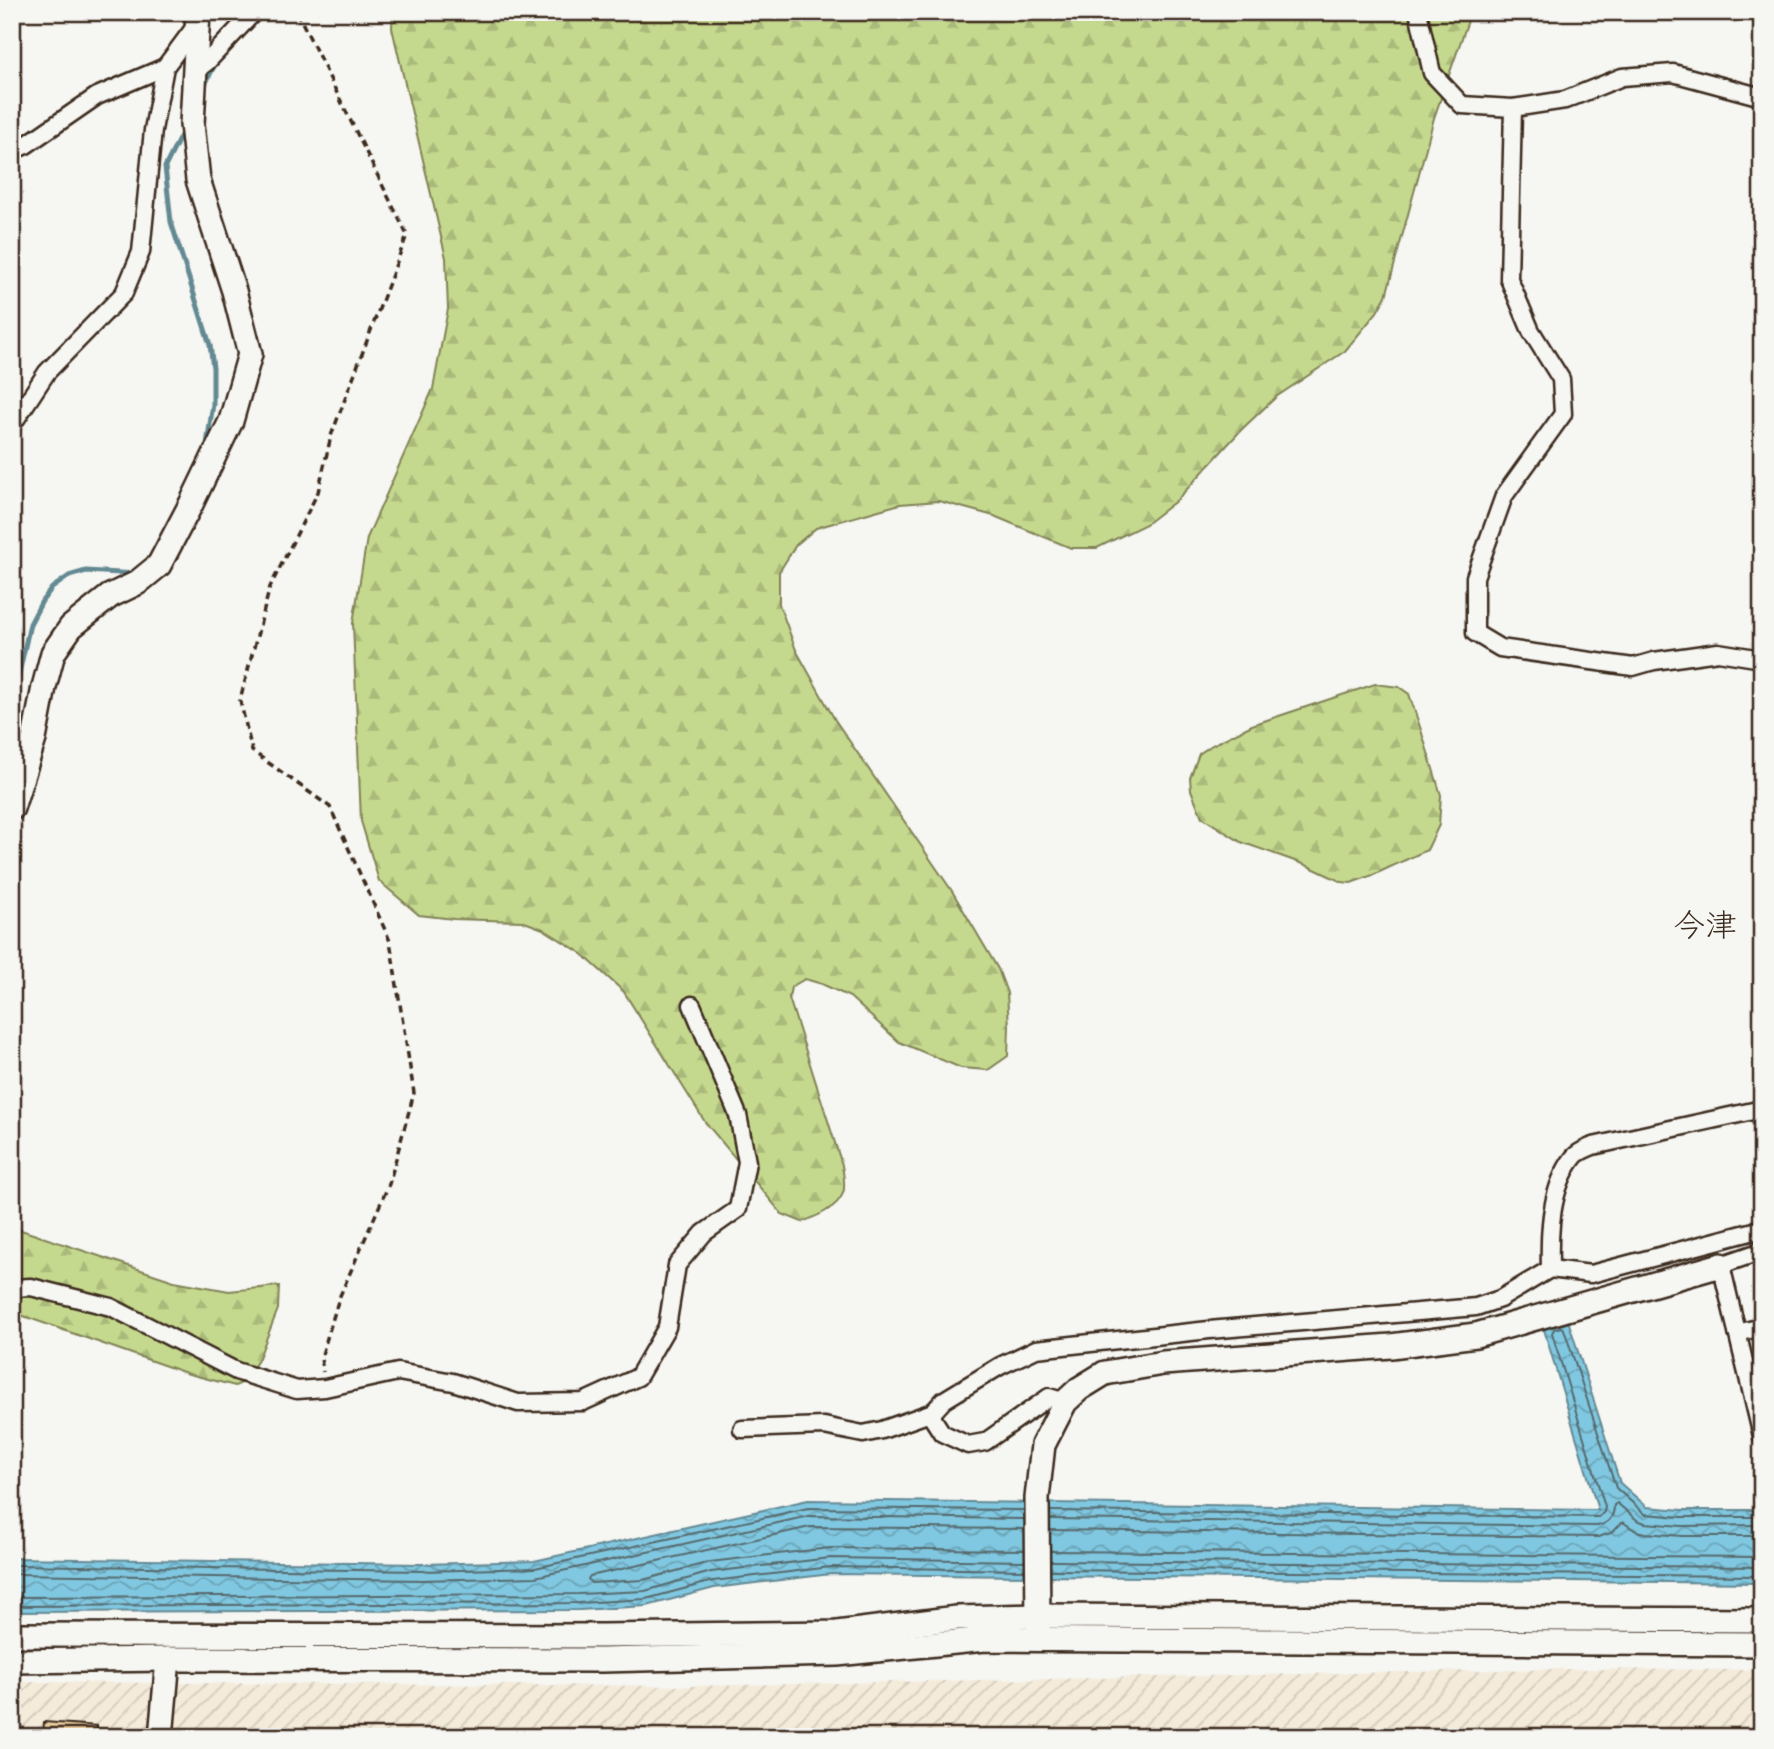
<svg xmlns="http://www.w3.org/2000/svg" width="1774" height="1749" font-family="Mynerve,'Klee One',sans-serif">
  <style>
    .industrial { fill: url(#industrial-furrows) }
    .forest { fill: url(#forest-firs); stroke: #808256; stroke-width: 2 }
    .water { fill: url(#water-waves); stroke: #648993; stroke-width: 2 }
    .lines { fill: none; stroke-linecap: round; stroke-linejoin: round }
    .shore { stroke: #57696c; stroke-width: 2 }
    .stream { stroke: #648993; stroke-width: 5 }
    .building { fill: #eed1a2; stroke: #3b2a1e; stroke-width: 2; filter: url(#shadow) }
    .street-casing { stroke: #3b2a1e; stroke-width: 21 }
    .secondary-casing { stroke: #3b2a1e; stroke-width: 28 }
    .path { stroke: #3b2a1e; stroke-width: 3.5; stroke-dasharray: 7 5; stroke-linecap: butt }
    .street { stroke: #f6f6f2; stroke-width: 16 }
    .secondary { stroke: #f6f6f2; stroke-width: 23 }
    .labels { text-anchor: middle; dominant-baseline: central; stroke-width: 6; stroke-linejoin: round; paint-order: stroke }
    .quarter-label { font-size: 32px; fill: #3b2a1e; stroke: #f6f6f2 }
  </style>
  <defs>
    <pattern id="industrial-furrows" width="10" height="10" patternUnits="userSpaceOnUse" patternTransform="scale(1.75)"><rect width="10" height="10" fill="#f4ebda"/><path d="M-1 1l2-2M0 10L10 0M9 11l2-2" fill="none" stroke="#d2cabb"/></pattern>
    <pattern id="forest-firs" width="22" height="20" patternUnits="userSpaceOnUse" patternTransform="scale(1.75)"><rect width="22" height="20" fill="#c5d98e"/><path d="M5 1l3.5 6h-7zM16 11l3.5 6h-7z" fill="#aaba7a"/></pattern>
    <pattern id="water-waves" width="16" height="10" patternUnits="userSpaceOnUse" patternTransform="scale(1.75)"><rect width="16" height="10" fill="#80c8e1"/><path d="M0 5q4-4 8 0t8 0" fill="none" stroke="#6aa3b6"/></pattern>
    <filter id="shadow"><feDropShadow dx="4.5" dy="8" stdDeviation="2" flood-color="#0004"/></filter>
  </defs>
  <rect width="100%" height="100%" fill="#f6f6f2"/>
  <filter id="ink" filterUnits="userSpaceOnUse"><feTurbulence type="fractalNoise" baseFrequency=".0143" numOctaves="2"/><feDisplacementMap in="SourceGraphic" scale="14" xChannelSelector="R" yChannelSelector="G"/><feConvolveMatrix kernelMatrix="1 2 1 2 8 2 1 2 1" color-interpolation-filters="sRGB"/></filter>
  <g filter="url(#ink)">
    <polygon class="industrial" points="1555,1669 1762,1670 1762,1737 12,1737 12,1682 688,1686"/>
    <g class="forest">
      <path d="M 393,12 L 1471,12 L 1434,118 L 1386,296 L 1377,312 L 1345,351 L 1276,397 L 1242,429 L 1177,500 L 1146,524 L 1097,548 L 1071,548 L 994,516 L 939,501 L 900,504 L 816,528 L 796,545 L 779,572 L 779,604 L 796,650 L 835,720 L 952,891 L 998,969 L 1007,993 L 1009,1026 L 1008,1056 L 988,1070 L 961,1068 L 899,1042 L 850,997 L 822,984 L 805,979 L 791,987 L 789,998 L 842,1165 C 843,1173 846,1186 843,1193 C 838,1208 815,1217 802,1222 L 782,1214 L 705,1122 L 624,992 L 581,953 L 543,929 L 522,921 L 454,919 L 419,915 L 379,881 L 361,821 L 353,623 L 367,538 L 433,389 L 448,309 L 446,258 L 392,28 Z"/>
      <polygon points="1375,684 1399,687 1409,694 1421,730 1441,795 1439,825 1427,850 1373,875 1351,883 1342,882 1306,865 1241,842 1202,817 1191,790 1190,778 1199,754 1212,745 1252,725"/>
      <polygon points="12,1227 174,1281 229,1291 279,1286 278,1309 258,1360 244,1382 235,1386 189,1374 12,1312"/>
    </g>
    <polygon class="water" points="1567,1317 1620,1483 1647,1507 1683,1510 1762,1510 1762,1583 831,1574 714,1588 647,1606 579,1610 12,1612 12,1558 422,1564 534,1561 808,1500 1598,1510 1543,1326"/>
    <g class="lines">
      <g class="shore">
        <polyline points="1050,1511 1599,1517 1604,1512 1605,1507 1552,1333 1554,1329 1561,1327 1564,1329 1616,1488 1645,1514 1682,1517 1762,1517"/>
        <path d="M 1050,1519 L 1597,1526 C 1609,1524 1614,1517 1614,1505 L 1617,1503 L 1637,1520 L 1645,1523 L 1682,1526 L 1762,1525"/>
        <polyline points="1024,1529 810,1527 590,1576 588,1579 591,1583 643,1580 710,1562 830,1548 1024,1550"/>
        <polyline points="1050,1530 1598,1537 1611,1533 1623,1522 1636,1531 1645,1533 1682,1536 1762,1536"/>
        <polyline points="1051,1551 1762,1557"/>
        <polyline points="1051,1561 1762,1567"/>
        <polyline points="12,1565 422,1571 535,1568 808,1508 1024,1510"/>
        <polyline points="1051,1570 1762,1576"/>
        <polyline points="12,1574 422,1580 535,1577 809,1516 1024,1519"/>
        <polyline points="12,1597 579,1594 645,1591 711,1572 830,1558 1024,1561"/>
        <polyline points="12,1606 579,1603 646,1599 713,1581 831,1567 1024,1570"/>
      </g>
      <g class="stream">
        <polyline points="231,29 238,12"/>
        <polyline points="203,89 217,60"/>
        <polyline points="184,129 165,167 171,222 210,345 213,368 213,404 206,451"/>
        <polyline points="12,705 30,624 42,601 52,588 69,576 86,571 137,574"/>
      </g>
    </g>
    <polygon class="building" points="44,1722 97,1726 97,1737 43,1737"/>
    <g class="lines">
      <g class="street-casing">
        <g id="street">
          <polyline points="1418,12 1432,73 1462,105 1513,108 1565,100 1622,77 1673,73 1762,97"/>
          <polyline points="195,71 207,62 254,12"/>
          <polyline points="1513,108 1509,279 1531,331 1561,379 1563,414 1504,496 1475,577 1475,633 1500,648 1633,667 1654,661 1718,652 1762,659"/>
          <polyline points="12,151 26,145 97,96 165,67"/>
          <polyline points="12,425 47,372 124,293 141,252 153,130 165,67 197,24"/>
          <polyline points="1762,1251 1721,1265 1762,1436"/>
          <path d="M 1550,1269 C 1549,1232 1550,1188 1574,1157 C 1578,1152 1586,1149 1593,1146 L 1762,1109"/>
          <polyline points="12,1288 31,1287 111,1307 236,1371 297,1390 325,1388 398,1372 453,1382 518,1403 583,1402 638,1377 667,1327 677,1265 704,1233 738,1209 747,1162 738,1115 692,1005"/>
          <polyline points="1737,1333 1762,1327"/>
          <polyline points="1065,1402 1049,1397 985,1442 968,1445 942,1433 933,1419 933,1412 944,1400 1000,1366 1036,1349 1209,1330 1476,1307 1500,1299 1550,1269 1591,1274 1762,1229"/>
          <polyline points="742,1429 824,1426 863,1434 882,1430 933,1412"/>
        </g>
      </g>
      <g class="secondary-casing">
        <g id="secondary">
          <polyline points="12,808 34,739 44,687 53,653 71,627 110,596 137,583 159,565 191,504 231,421 250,354 234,291 198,180 192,124 198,12"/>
          <polyline points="1038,1630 1037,1498 1043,1445 1065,1402 1079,1389 1105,1373 1163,1363 1391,1346 1476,1335 1721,1265"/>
          <polyline points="12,1635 602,1636 837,1633 957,1618 1038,1616 1762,1620"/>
          <polyline points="12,1661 168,1659 602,1660 837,1654 985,1639 1762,1644"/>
          <polyline points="161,1737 168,1659"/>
        </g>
      </g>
      <polyline class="path" points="297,12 407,235 331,436 318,492 270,587 240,700 252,751 330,807 390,941 414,1093 389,1184 339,1298 321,1358 323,1372"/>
      <use href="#street" class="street"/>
      <use href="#secondary" class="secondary"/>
    </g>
  </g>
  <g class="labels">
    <g class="quarter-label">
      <text x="1705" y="927">今津</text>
    </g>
  </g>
  <rect width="1774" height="1749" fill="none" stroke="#f6f6f2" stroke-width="42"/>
  <rect x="21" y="21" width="1732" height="1707" fill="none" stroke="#3b2a1e" stroke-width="2.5" filter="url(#ink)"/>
</svg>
